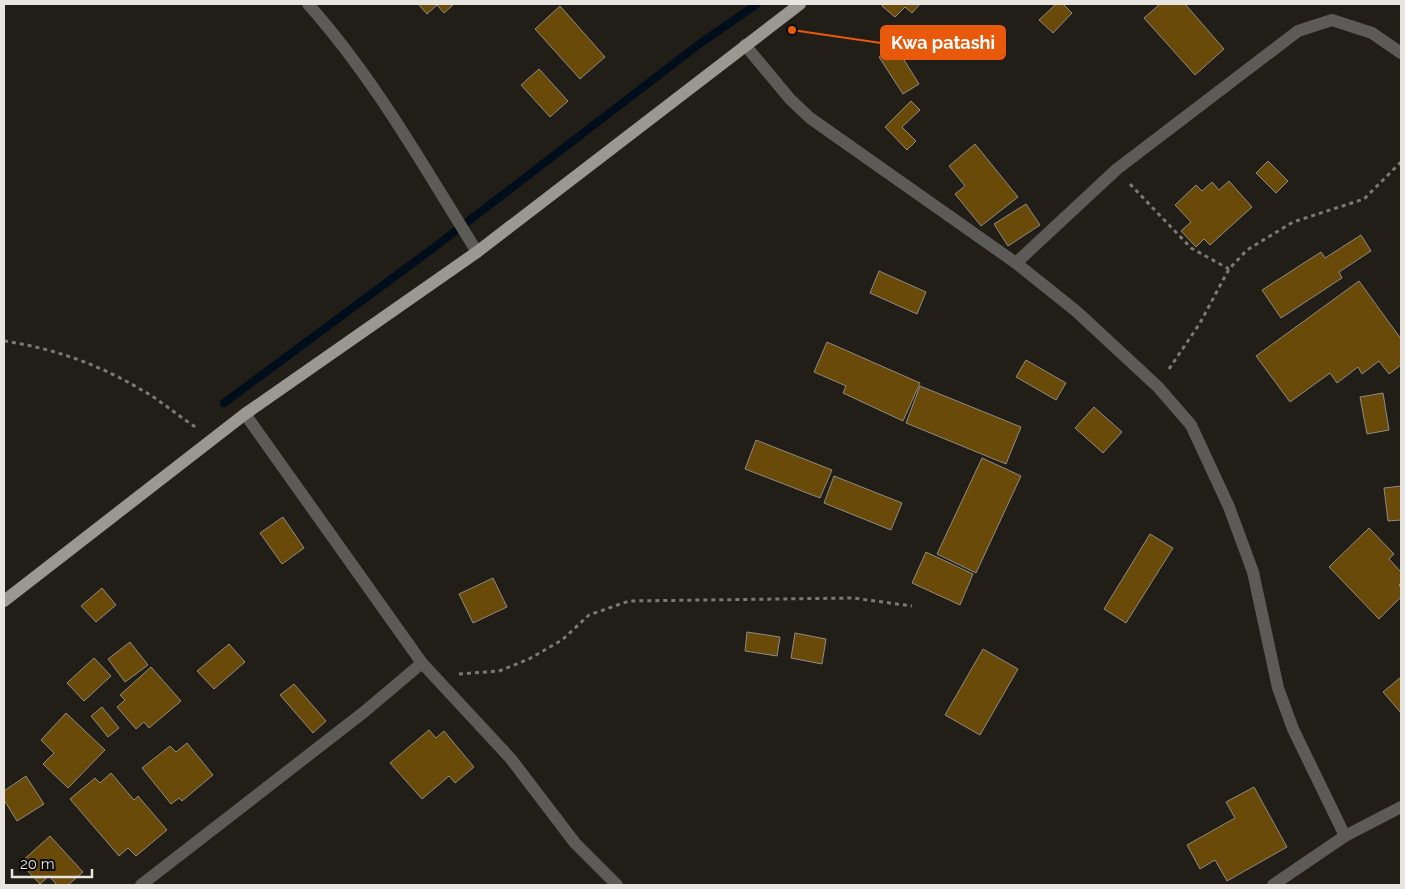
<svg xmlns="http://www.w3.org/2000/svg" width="1405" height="889" font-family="Raleway,sans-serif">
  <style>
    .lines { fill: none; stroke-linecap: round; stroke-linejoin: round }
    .stream { stroke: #000d1a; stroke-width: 8 }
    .building { fill: #694a08; stroke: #908b83 }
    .path { stroke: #7c7873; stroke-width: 3; stroke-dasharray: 4 4; stroke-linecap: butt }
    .minor { stroke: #5c5b57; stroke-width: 12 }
    .major { stroke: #9a9890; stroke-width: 12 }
    .leader { fill: none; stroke: #e8590c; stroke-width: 2 }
    .callout-dot { fill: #e8590c; stroke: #090806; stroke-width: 2 }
    .callout { fill: #e8590c; stroke: #e8590c; stroke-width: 2 }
    .callout-label { font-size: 18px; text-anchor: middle; font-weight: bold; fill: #fff }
  </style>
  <rect width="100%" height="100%" fill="#211d17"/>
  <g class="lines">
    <polyline class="stream" points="224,403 432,249 698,45 757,4"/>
  </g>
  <g class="building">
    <polygon points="418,4 453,4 453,5 444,13 437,5 427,14"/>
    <polygon points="883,4 920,4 912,13 905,7 895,17 882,6"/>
    <polygon points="1056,4 1063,4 1072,13 1053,33 1039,20"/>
    <polygon points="1160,4 1185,4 1224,49 1195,75 1144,18"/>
    <polygon points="560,6 605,57 580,79 535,29"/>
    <polygon points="896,47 919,84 903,94 879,57"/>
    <polygon points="539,69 568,101 550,117 521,85"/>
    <polygon points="911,101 920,110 902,127 916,141 907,150 885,127"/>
    <polygon points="975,144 1018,197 981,226 955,194 965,186 949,166"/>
    <polygon points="1268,161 1288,181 1276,193 1256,173"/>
    <polygon points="1229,181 1252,207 1210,245 1204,239 1196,247 1181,231 1191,222 1175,205 1196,185 1202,191 1212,182 1219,190"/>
    <polygon points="1026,204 1040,225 1008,246 994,224"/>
    <polygon points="1361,235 1371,251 1339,272 1342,278 1281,318 1262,290 1321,252 1325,258"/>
    <polygon points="879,271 926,292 917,314 870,293"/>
    <polygon points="1359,281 1401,339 1401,365 1389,374 1379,361 1362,374 1358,367 1337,383 1330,373 1290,402 1256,356"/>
    <polygon points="827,342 920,383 903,421 843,393 846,386 814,372"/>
    <polygon points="1026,360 1066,383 1056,400 1016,377"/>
    <polygon points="920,386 1021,427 1006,464 906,423"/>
    <polygon points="1383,393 1389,430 1367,434 1360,397"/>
    <polygon points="1094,407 1122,432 1103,453 1075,428"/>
    <polygon points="756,440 832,470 820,498 745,469"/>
    <polygon points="982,458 1021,476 976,573 937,554"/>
    <polygon points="834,476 902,503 891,530 824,503"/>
    <polygon points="1401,486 1401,520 1388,521 1384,488"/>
    <polygon points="283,517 304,548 282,564 260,533"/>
    <polygon points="1369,528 1394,554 1389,559 1401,572 1401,583 1399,585 1401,588 1401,597 1379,619 1329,567"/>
    <polygon points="1150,534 1173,548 1126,623 1104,609"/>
    <polygon points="926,552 973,574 960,605 912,583"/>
    <polygon points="493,578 507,607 473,623 459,594"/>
    <polygon points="102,588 116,605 96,622 81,606"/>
    <polygon points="747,632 780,637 777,656 745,651"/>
    <polygon points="795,633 826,639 822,664 791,658"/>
    <polygon points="130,642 148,665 125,682 108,659"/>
    <polygon points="229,644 245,662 214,689 197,671"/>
    <polygon points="983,649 1018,669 980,735 945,715"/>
    <polygon points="94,658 111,676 84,701 67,683"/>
    <polygon points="151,667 181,701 149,728 144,722 136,729 117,707 125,700 120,695"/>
    <polygon points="1401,677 1401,713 1383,692"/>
    <polygon points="294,684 326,721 313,733 280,695"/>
    <polygon points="102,707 119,728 108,737 91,716"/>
    <polygon points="66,713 105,750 68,788 43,764 54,753 41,740"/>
    <polygon points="429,730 436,738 444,731 474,767 455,783 449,776 422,799 390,763"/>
    <polygon points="187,743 213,775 182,801 179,798 171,804 142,768 170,746 176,752"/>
    <polygon points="111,773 134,800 138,796 167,830 136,856 128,848 119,856 70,799 95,778 100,783"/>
    <polygon points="26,776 44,804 17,821 4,800 4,791"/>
    <polygon points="1254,787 1287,847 1227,881 1215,860 1200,869 1187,845 1235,818 1226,802"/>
    <polygon points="50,836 83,872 68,885 57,885 49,876 40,884 20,863"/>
  </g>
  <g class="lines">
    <g class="path">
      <polyline points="1130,184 1191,248 1229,269"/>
      <path d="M 4,341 C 52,348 98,364 140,389 C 159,399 178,416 197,428"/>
      <polyline points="1169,369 1200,323 1229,269 1247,250 1293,222 1364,199 1401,162"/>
      <polyline points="459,674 499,671 529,659 562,640 589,615 629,601 853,598 912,606"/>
    </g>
    <g class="minor">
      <path d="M 308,4 C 375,79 424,167 477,252"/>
      <polyline points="745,45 790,99 810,118 1016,263 1076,311 1158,387 1191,425 1229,507 1253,572 1278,688 1293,729 1345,836"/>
      <polyline points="1016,263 1117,169 1298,31 1332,20 1372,33 1401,53"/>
      <polyline points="245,414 422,663 511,759 575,843 617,885"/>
      <polyline points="141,885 364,712 422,663"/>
      <polyline points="1273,885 1345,836 1401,807"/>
    </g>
    <polyline class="major" points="4,601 245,414 477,252 800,4"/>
  </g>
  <path class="leader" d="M792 30L881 43"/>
  <circle class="callout-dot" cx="792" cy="30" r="5"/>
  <rect class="callout" x="881" y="26" width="124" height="33" rx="5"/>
  <g class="callout-label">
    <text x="943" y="49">Kwa patashi</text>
  </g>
  <rect width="1405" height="889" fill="none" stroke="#e8e5e1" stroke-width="10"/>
  <path d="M12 869v8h80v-8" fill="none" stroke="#e8e5e1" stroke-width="2.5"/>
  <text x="20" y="869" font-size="15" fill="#e8e5e1" stroke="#090806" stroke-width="4" paint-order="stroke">20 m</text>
</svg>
